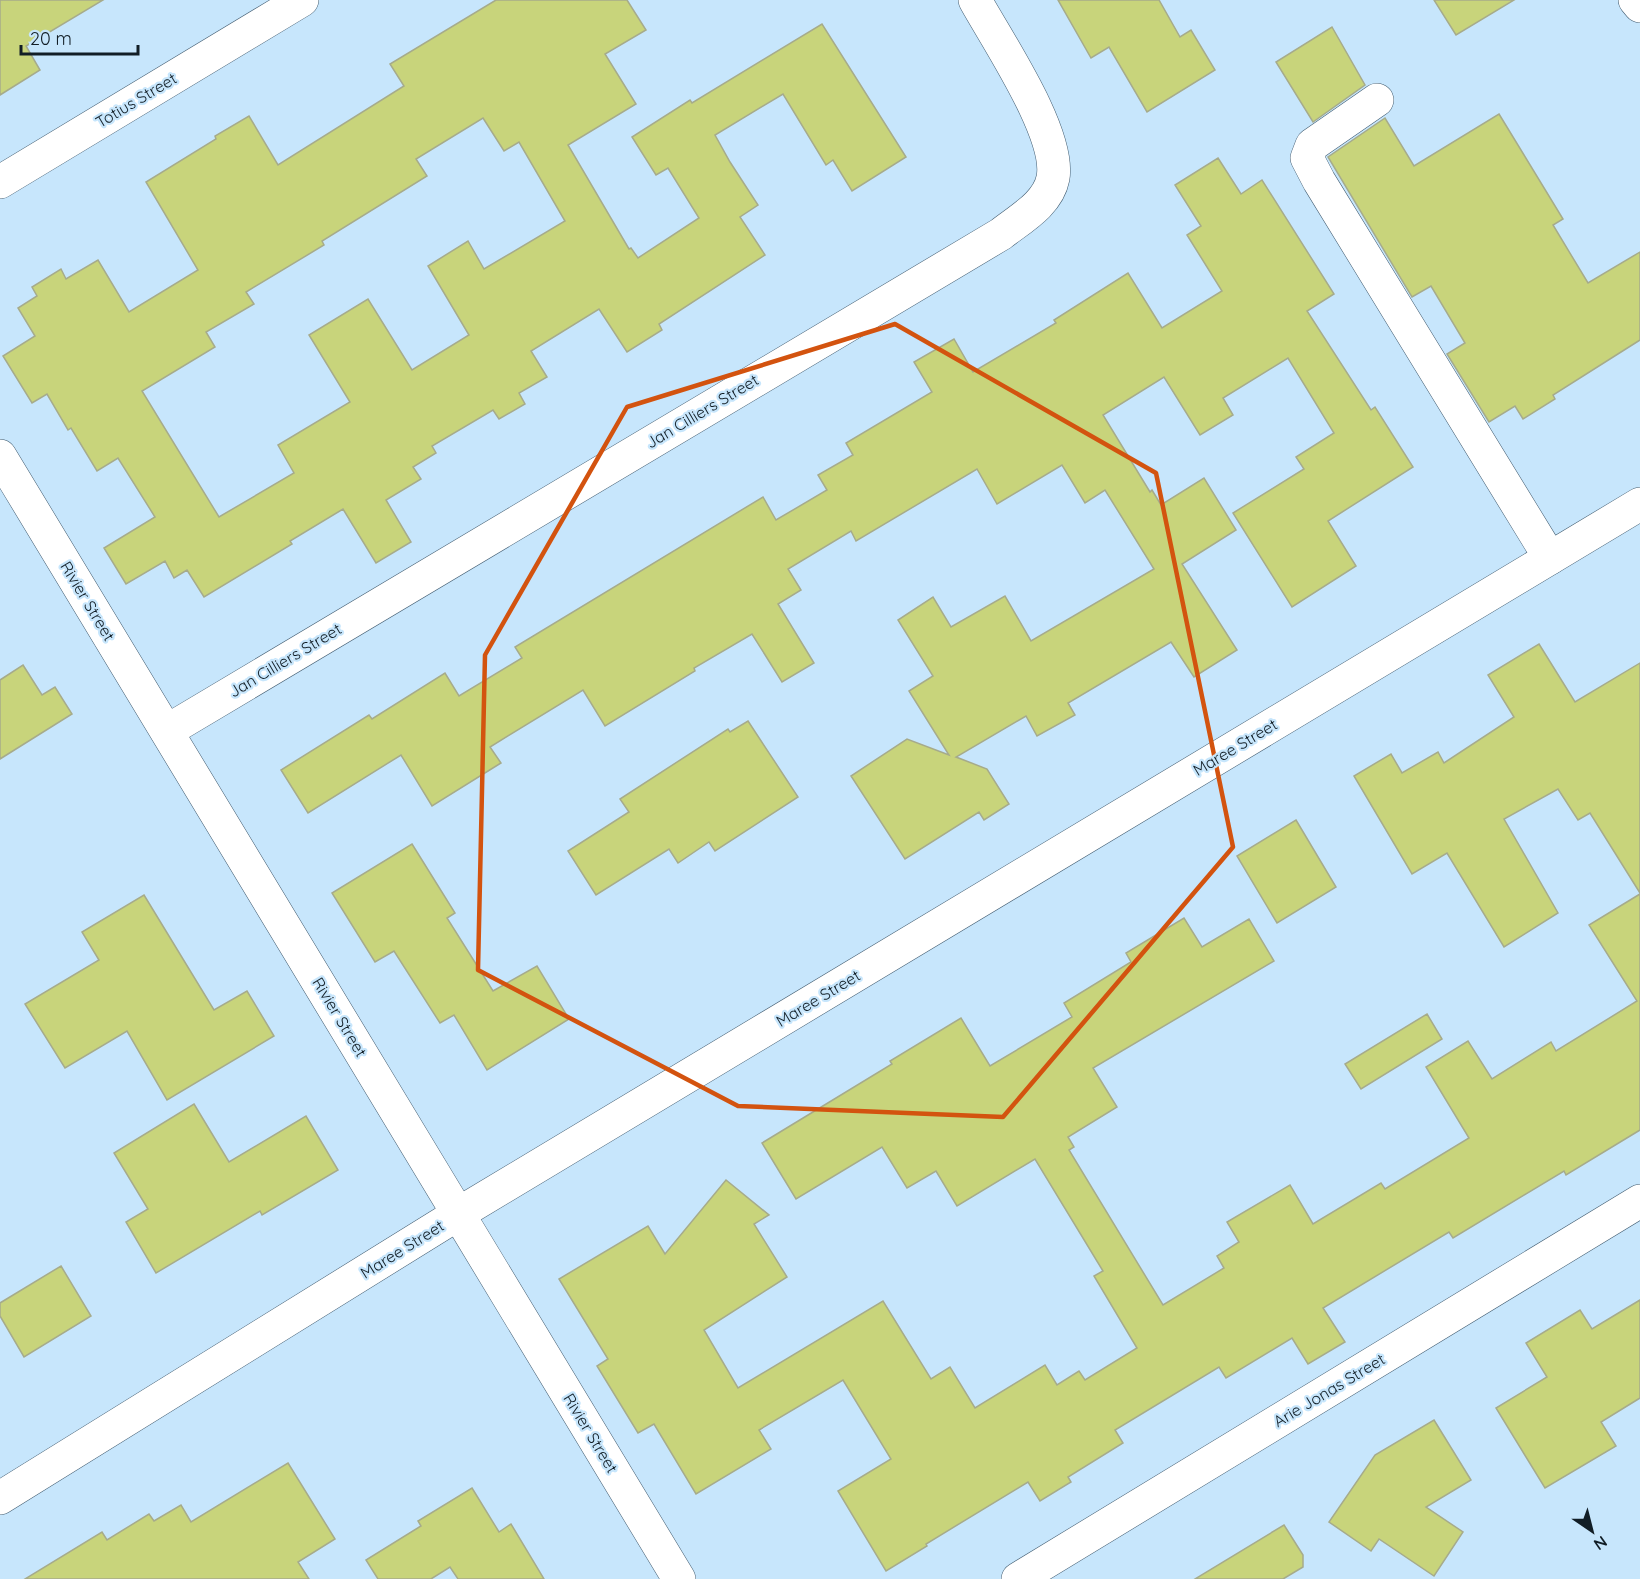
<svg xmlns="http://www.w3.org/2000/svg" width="1640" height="1579" font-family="Quicksand,sans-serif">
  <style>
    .building { fill: #c8d47b; stroke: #a6ab8b; stroke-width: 1.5; fill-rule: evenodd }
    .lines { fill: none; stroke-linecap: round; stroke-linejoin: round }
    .street-casing { stroke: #435d71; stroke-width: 34 }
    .street { stroke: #fff; stroke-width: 33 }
    .marked { fill: none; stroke: #d3530f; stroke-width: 4.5; stroke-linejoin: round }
    .labels { text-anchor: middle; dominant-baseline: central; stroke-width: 4.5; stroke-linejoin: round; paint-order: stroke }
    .street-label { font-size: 16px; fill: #121e26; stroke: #c7e6fc }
  </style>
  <rect width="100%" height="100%" fill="#c7e6fc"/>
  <g class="building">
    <polygon points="0,0 103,0 26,46 40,70 0,95"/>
    <path d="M 496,0 L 627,0 L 646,30 L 605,54 L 636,104 L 568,145 L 629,249 L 631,248 L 638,258 L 699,218 L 668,168 L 656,175 L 632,137 L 690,100 L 692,103 L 822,24 L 906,157 L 852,191 L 833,160 L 826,165 L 783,94 L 715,135 L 730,162 L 758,205 L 740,217 L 765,255 L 659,324 L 662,330 L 627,352 L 599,309 L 531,351 L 547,377 L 519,393 L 525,404 L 499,419 L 493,410 L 432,446 L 436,453 L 413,467 L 421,479 L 386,500 L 411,542 L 376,563 L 343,509 L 290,541 L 292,544 L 204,597 L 187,570 L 174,578 L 165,561 L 126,584 L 104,548 L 155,517 L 118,458 L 97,471 L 71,428 L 68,430 L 47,394 L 32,403 L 3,356 L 35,336 L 18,308 L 37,296 L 32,287 L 61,269 L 66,279 L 98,260 L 129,312 L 198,270 L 146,182 L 216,139 L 215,136 L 249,116 L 278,165 L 404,86 L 390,64 ZM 483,118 L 504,151 L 519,142 L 565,221 L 484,269 L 468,241 L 428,266 L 469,335 L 412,370 L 368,299 L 309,335 L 350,402 L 278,445 L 294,473 L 219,517 L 142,391 L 215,347 L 206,332 L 254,304 L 246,292 L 324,245 L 322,241 L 427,176 L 416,159 Z"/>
    <polygon points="1058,0 1159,0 1180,37 1191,30 1215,70 1147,112 1109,47 1091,58"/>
    <polygon points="1434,0 1514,0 1456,35"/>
    <polygon points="1332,27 1365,85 1313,122 1276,62"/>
    <polygon points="1499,114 1563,219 1553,225 1588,283 1640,252 1640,340 1553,395 1555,399 1523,419 1515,406 1489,422 1447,354 1465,343 1431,286 1412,297 1328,157 1385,118 1414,166"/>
    <polygon points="1218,158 1241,194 1262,180 1334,294 1307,311 1371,410 1375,407 1413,467 1328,521 1356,566 1292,607 1233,513 1304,469 1296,457 1334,433 1288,358 1223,398 1233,415 1200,435 1164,377 1103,415 1150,492 1152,490 1161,505 1204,478 1236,530 1182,564 1237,650 1194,677 1171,642 1068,703 1075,715 1037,736 1026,716 956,757 987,769 1009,804 984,820 979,812 905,859 851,776 907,739 949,755 909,691 933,676 898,620 933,597 951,627 1005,596 1031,641 1154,569 1105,490 1085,503 1062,465 997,504 977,469 856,541 851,531 788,569 801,590 778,604 814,663 782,682 752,634 694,668 695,671 605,726 583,690 490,747 501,763 432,806 401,755 308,813 281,770 369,715 372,719 445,673 459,696 522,658 515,647 763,497 776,520 827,490 818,475 853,455 846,443 932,392 914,362 954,339 973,372 1056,323 1054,320 1128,273 1162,328 1222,291 1187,235 1201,226 1175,185"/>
    <polygon points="1539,644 1575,702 1640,663 1640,893 1590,813 1578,820 1558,789 1504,819 1558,913 1504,947 1447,853 1412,874 1354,776 1391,754 1402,773 1438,752 1444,763 1514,717 1488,675"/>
    <polygon points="23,665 42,695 55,687 72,714 0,759 0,680"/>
    <polygon points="748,721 798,797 715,851 709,842 678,863 669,849 596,895 568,851 629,812 620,799 728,729 730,732"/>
    <polygon points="1296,820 1336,887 1277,923 1237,856"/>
    <polygon points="412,844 455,913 447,918 493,991 537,966 569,1019 487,1070 454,1015 440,1023 394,951 375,962 332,893"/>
    <polygon points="1640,894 1640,1130 1566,1175 1564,1171 1453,1238 1449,1232 1323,1308 1345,1342 1308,1364 1292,1338 1226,1378 1219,1367 1115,1430 1123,1443 1068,1477 1071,1482 1040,1501 1028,1482 926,1544 927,1546 886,1571 838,1491 891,1459 843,1380 759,1430 771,1449 696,1494 654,1424 638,1433 597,1366 608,1359 559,1279 648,1226 665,1254 726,1180 769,1215 754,1224 787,1277 704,1330 738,1388 883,1301 931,1379 950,1367 975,1408 1045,1365 1057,1385 1079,1371 1085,1380 1137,1348 1094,1276 1103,1271 1035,1159 957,1206 936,1171 907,1188 882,1147 796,1199 762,1143 892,1064 890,1061 961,1018 990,1066 1072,1017 1064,1003 1131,962 1126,953 1184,918 1202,947 1249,919 1274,961 1093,1068 1117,1107 1068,1137 1074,1147 1069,1150 1163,1305 1224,1268 1217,1256 1239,1242 1227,1222 1290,1185 1313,1224 1381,1183 1385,1189 1469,1138 1426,1067 1468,1041 1492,1079 1551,1042 1556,1051 1637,1001 1589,925"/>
    <polygon points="144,895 214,1010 247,991 274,1036 167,1100 127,1031 65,1068 25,1004 99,960 82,932"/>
    <polygon points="1427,1014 1442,1039 1361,1089 1345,1064"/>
    <polygon points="194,1104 229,1162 306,1116 338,1170 262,1215 260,1211 156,1273 126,1222 148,1209 114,1153"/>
    <polygon points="61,1266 91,1316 24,1357 0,1316 0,1303"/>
    <polygon points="1640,1300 1640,1398 1601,1422 1616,1446 1545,1488 1496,1408 1547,1377 1526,1343 1580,1310 1592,1329"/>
    <polygon points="1434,1420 1471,1480 1426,1507 1463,1532 1434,1576 1379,1539 1371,1551 1329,1522 1375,1455"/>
    <polygon points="288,1463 335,1539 298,1562 309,1579 25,1579 102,1532 107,1540 149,1514 154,1521 181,1505 191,1522"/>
    <polygon points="472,1488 499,1532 511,1524 544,1579 458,1579 450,1567 431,1579 378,1579 366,1560 421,1526 418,1521"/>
    <polygon points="1284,1525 1303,1555 1303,1567 1283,1579 1195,1579"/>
  </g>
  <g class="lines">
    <g class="street-casing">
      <g id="street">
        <polyline points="1635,0 1640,6"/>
        <polyline points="1377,100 1312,145 1307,158 1319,181 1550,558"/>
        <polyline points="0,182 302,0"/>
        <polyline points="0,456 679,1579"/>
        <path d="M 167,731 L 1001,234 C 1020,219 1048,204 1053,178 C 1061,134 997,40 975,0"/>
        <polyline points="0,1498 458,1214 1640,504"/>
        <polyline points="1018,1579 1640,1201"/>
      </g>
    </g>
    <use href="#street" class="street"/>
  </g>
  <path class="marked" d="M 895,324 L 1156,473 L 1233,847 L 1003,1117 L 738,1106 L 478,970 L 485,655 L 627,407 Z"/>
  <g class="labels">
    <g class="street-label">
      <text transform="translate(136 100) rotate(-31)">Totius Street</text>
      <text transform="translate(702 411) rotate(-31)">Jan Cilliers Street</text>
      <text transform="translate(88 601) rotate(59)">Rivier Street</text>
      <text transform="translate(285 660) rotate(-31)">Jan Cilliers Street</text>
      <text transform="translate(1235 747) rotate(-31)">Maree Street</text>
      <text transform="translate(818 998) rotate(-31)">Maree Street</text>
      <text transform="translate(340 1017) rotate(59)">Rivier Street</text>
      <text transform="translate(402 1249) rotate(-32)">Maree Street</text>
      <text transform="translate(1329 1390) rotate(-31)">Arie Jonas Street</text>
      <text transform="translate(591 1433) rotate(59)">Rivier Street</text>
    </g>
  </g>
  <g transform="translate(1592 1531) rotate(145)" stroke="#c7e6fc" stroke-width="4.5" paint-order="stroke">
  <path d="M0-4.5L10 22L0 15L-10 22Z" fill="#121e26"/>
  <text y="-9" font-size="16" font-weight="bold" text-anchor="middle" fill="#121e26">N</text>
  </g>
  <path d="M21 45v9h117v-9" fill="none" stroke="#121e26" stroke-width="3"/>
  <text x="30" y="45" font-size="18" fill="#121e26" stroke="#c7e6fc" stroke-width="4.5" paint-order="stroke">20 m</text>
</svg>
